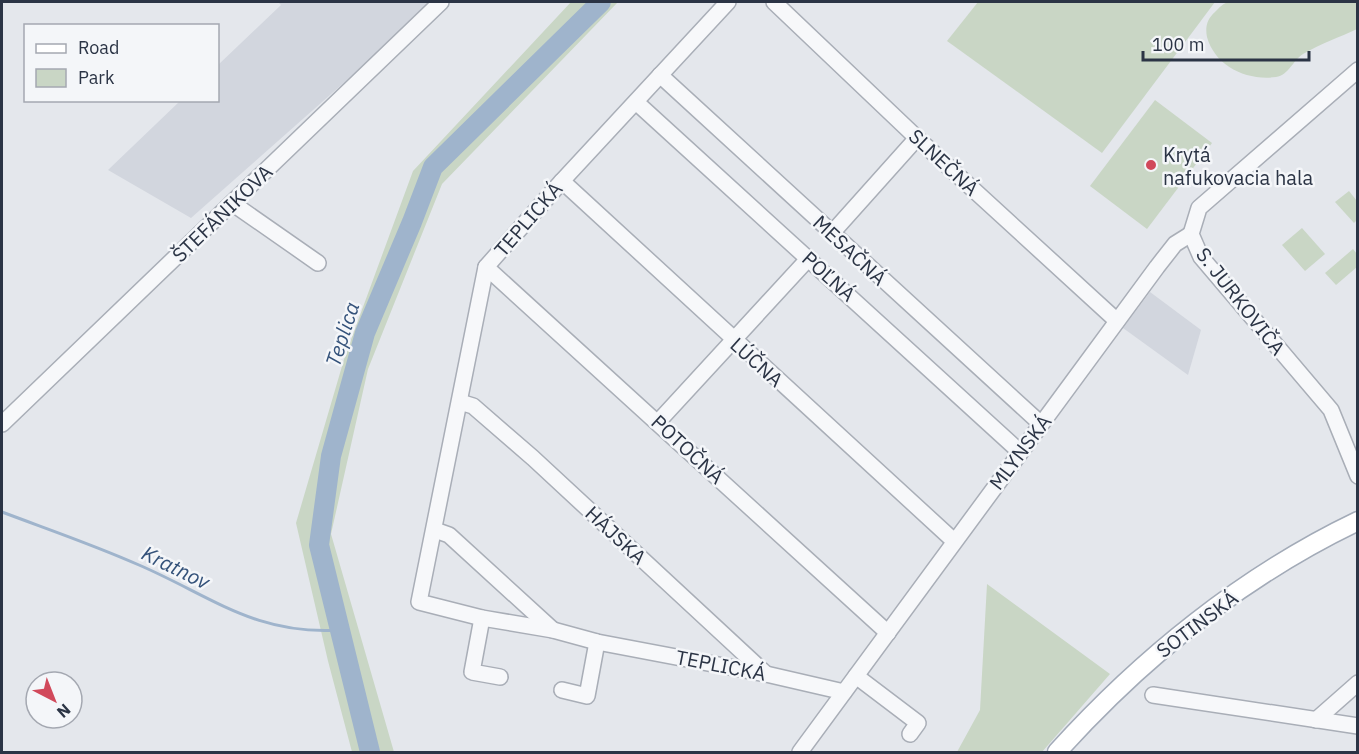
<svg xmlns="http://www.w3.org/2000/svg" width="1359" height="754" font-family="'IBM Plex Sans',sans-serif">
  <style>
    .built { fill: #d2d6de }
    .green { fill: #c9d6c5 }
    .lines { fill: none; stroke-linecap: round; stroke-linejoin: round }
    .stream { stroke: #9fb4cc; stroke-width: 3 }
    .river { stroke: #9fb4cc; stroke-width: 20 }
    .minor-casing { stroke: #a9aeb7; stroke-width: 18 }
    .major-casing { stroke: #a3abb8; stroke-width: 21 }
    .minor { stroke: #f7f8fa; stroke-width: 15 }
    .major { stroke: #fff; stroke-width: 18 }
    .poi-dot { fill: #d1495b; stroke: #f4f6f9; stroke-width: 2 }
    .labels { text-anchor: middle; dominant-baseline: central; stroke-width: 5; stroke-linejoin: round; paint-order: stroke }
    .poi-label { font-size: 20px; fill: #2b3445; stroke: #f4f6f9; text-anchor: start }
    .street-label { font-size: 20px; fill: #2b3445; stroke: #f4f6f9 }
    .water-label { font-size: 21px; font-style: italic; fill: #34527a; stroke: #f4f6f9 }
  </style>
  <rect width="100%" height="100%" fill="#e4e7ec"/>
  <g class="built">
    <polygon points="278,2 435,2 191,218 108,170 180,101 218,100 218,65 281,5"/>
    <polygon points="1150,292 1201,330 1188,375 1123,328"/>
  </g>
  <g class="green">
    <polygon points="571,2 618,2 442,184 368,369 331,534 394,752 352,752 328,661 296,523 345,356 413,171"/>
    <polygon points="978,2 1215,2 1102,153 947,41"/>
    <path d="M 1229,2 L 1357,2 L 1357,29 C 1340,37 1320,44 1303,54 C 1293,60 1289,75 1276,77 C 1246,81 1215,66 1207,37 C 1205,27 1207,19 1215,12 C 1219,8 1223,3 1229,2 Z"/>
    <polygon points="1155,100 1212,143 1147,229 1090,186"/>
    <polygon points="1349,191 1357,201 1357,220 1354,223 1335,202"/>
    <polygon points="1302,228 1325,254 1305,271 1282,245"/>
    <polygon points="1353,249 1357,254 1357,267 1336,285 1325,273"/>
    <polygon points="987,584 1110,674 1042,752 957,752 980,710"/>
  </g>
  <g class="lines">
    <path class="stream" d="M 2,512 C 47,529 94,545 139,565 C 211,596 256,636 341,630"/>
    <polyline class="river" points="370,752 319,545 331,456 365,333 412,222 433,167 601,2"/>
    <g class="minor-casing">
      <g id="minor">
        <polyline points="728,2 562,181 486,267 419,602 482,618 553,630 597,642 766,674 844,692"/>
        <polyline points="774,2 917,138 1117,321"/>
        <polyline points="1358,70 1199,208 1191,234 1201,257 1331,410 1358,476"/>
        <polyline points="660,75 1041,424"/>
        <polyline points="636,102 1020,452"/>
        <polyline points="562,181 954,541"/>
        <polyline points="232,203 318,263"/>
        <polyline points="832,233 917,138"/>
        <polyline points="486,267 888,633"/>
        <polyline points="460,402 473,406 533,458 766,674"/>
        <polyline points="658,422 809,258"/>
        <polyline points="2,424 441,2"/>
        <polyline points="435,530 449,535 553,630"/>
        <polyline points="482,618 472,672 500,677"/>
        <polyline points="856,676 918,723 910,734"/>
        <polyline points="562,690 587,696 597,642"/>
        <polyline points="1153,695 1358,726"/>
        <polyline points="1316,720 1358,683"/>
        <polyline points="800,752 1157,267 1175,244 1191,234"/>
      </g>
    </g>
    <g class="major-casing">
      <path id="major" d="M 1057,752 C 1141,659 1243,576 1358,521"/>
    </g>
    <use href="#minor" class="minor"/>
    <use href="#major" class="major"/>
  </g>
  <circle class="poi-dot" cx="1151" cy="165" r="6"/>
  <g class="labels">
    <g class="poi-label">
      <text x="1163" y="154">Krytá<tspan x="1163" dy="23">nafukovacia hala</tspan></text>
    </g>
    <g class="street-label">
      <text transform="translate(944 162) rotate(43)">SLNEČNÁ</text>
      <text transform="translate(222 213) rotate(-44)">ŠTEFÁNIKOVA</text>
      <text transform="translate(528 219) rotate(-49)">TEPLICKÁ</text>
      <text transform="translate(850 250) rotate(43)">MESAČNÁ</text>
      <text transform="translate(829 276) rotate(42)">POĽNÁ</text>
      <text transform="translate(1241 301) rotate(52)">S. JURKOVIČA</text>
      <text transform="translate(757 362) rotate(42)">LÚČNA</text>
      <text transform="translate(688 449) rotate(43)">POTOČNÁ</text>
      <text transform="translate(1020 452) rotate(-53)">MLYNSKÁ</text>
      <text transform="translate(616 535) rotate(43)">HÁJSKA</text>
      <text transform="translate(1197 624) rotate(-37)">SOTINSKÁ</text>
      <text transform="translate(721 665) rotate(11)">TEPLICKÁ</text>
    </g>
    <g class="water-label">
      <text transform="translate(342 334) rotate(-72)">Teplica</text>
      <text transform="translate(176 567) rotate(26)">Kratnov</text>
    </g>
  </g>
  <rect width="1359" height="754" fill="none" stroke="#2b3445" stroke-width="6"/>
  <rect x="24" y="24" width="195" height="78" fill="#f4f6f9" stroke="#a4a8b1" stroke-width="1.5"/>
  <rect x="36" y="44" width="30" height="9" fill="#ffffff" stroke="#a4a8b1" stroke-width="1.5"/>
  <text x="78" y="54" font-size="18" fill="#2b3445">Road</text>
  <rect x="36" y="69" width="30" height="18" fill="#c9d6c5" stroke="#a4a8b1" stroke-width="1.5"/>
  <text x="78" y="84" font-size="18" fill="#2b3445">Park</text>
  <g transform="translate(54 700) rotate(138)"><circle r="28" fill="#f4f6f9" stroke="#a4a8b1" stroke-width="1.5"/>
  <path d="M0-4.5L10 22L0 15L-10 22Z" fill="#d1495b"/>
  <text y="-9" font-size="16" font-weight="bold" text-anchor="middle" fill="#2b3445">N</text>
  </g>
  <path d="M1143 51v9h166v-9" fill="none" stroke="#2b3445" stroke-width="3"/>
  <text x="1152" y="51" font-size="18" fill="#2b3445" stroke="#f4f6f9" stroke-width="4.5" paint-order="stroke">100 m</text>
</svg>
